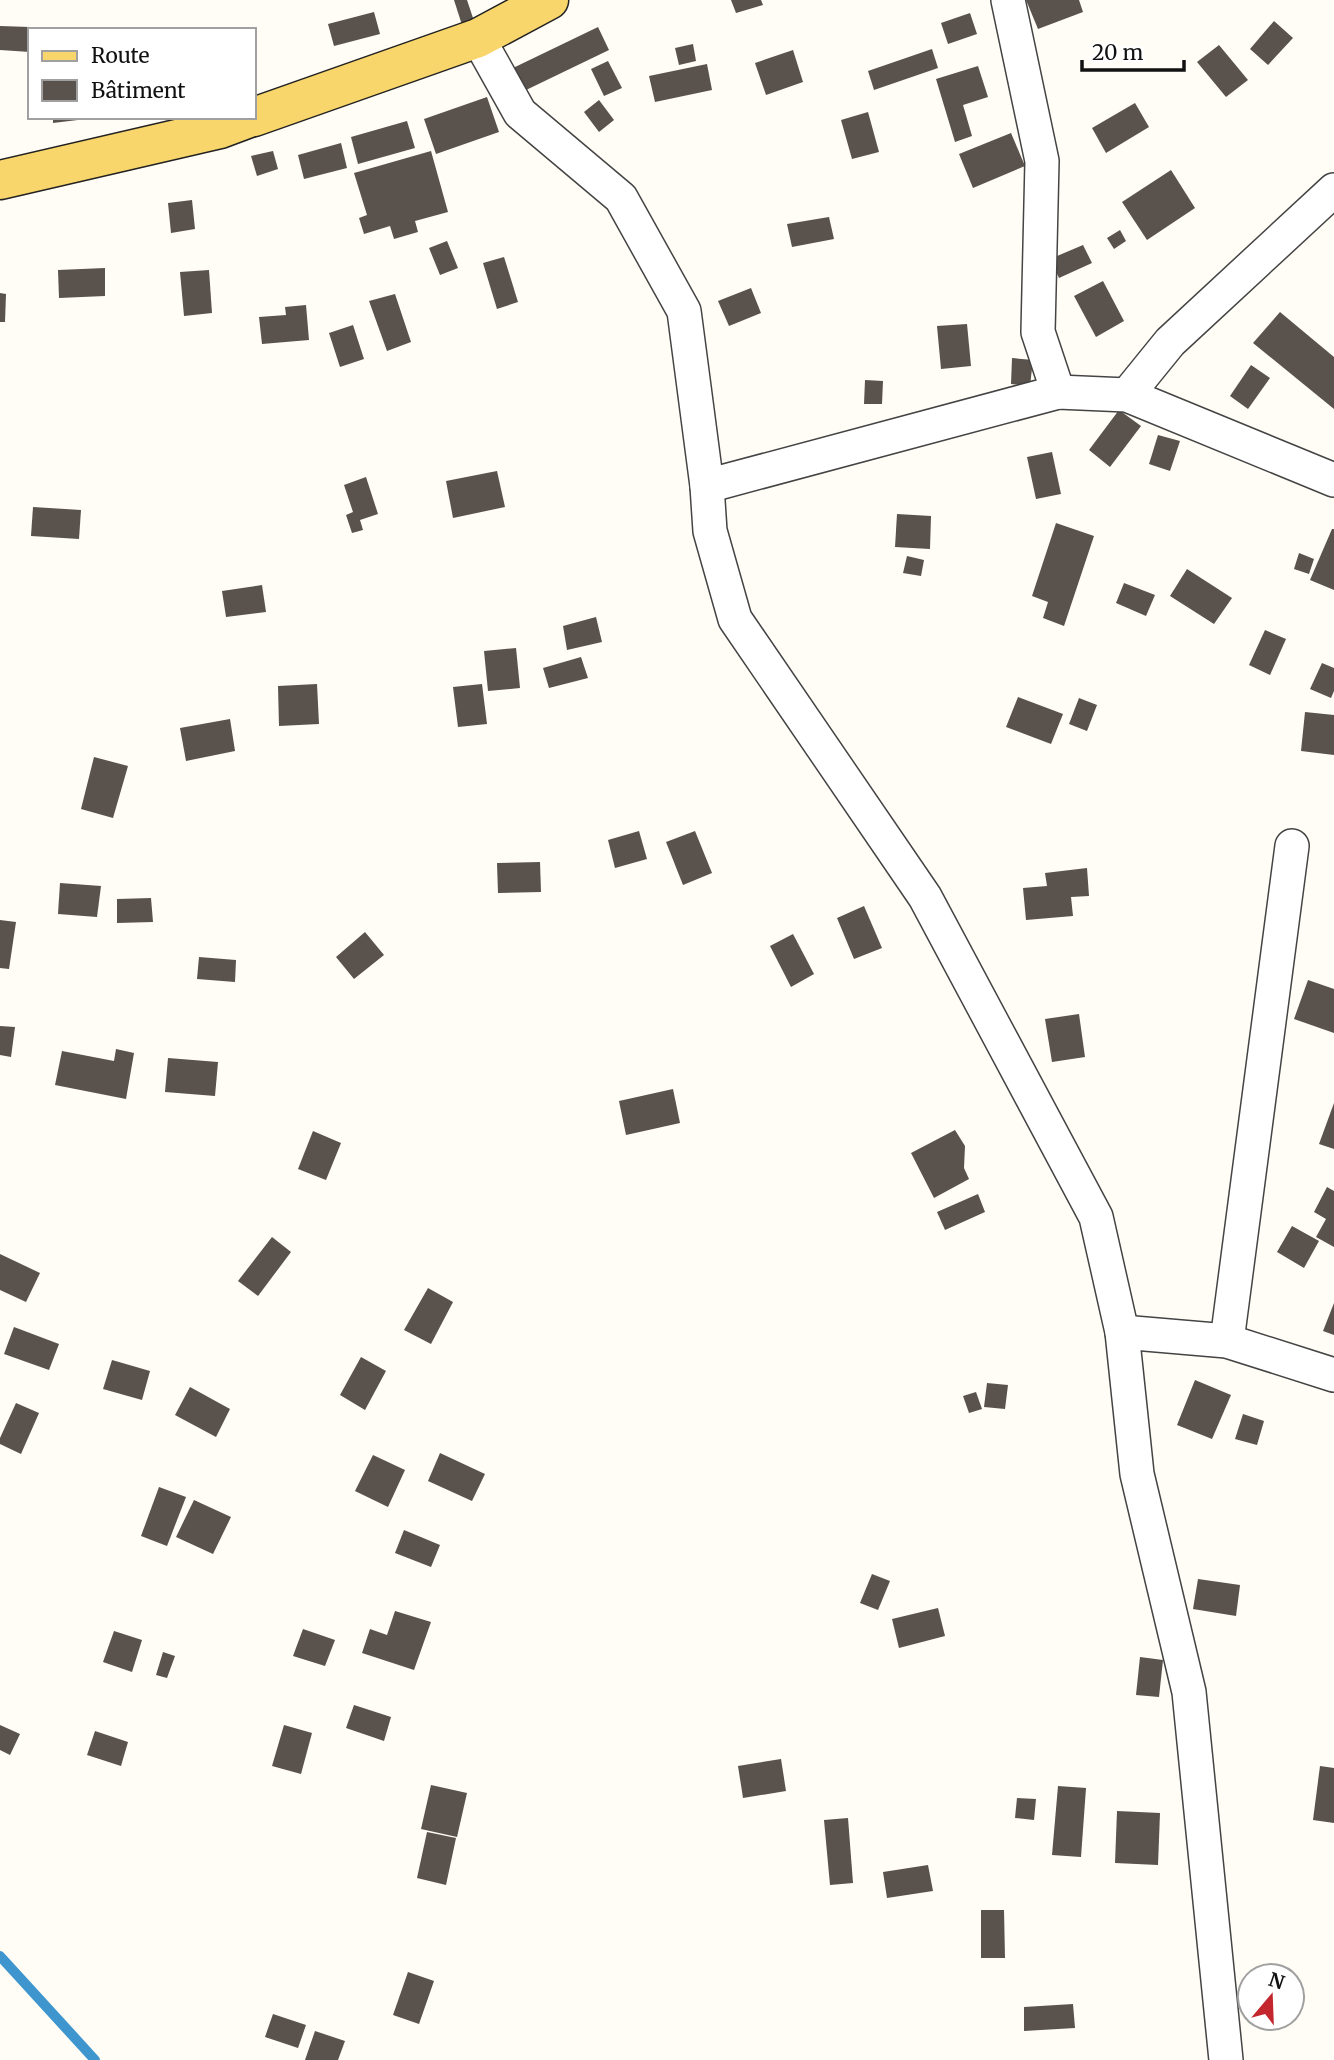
<svg xmlns="http://www.w3.org/2000/svg" width="1334" height="2060" font-family="Merriweather,serif">
  <style>
    .lines { fill: none; stroke-linecap: round; stroke-linejoin: round }
    .stream { stroke: #3f96cf; stroke-width: 10 }
    .building { fill: #5a524d }
    .minor-casing { stroke: #444; stroke-width: 36 }
    .primary-casing { stroke: #222; stroke-width: 41 }
    .minor { stroke: #fff; stroke-width: 33 }
    .primary { stroke: #f9d66b; stroke-width: 38 }
  </style>
  <rect width="100%" height="100%" fill="#fffdf5"/>
  <g class="lines">
    <polyline class="stream" points="0,1956 95,2060"/>
  </g>
  <g class="building">
    <polygon points="454,0 467,0 474,21 462,25"/>
    <polygon points="731,0 761,0 763,5 736,13"/>
    <polygon points="1026,0 1079,0 1083,12 1038,29"/>
    <polygon points="374,12 380,34 334,46 328,24"/>
    <polygon points="970,13 977,34 948,44 941,23"/>
    <polygon points="1274,21 1293,38 1268,65 1250,49"/>
    <polygon points="0,26 30,27 30,52 0,50"/>
    <polygon points="598,27 609,50 524,91 513,68"/>
    <polygon points="693,44 696,61 679,65 675,48"/>
    <polygon points="1219,45 1248,80 1226,97 1197,62"/>
    <polygon points="932,49 938,68 874,90 868,71"/>
    <polygon points="793,50 803,82 766,95 755,63"/>
    <polygon points="608,61 622,88 604,96 591,69"/>
    <polygon points="707,64 712,90 655,102 649,76"/>
    <polygon points="978,66 988,97 963,105 972,136 955,142 936,79"/>
    <polygon points="487,97 499,132 436,154 424,119"/>
    <polygon points="599,100 614,120 599,132 584,112"/>
    <polygon points="1135,103 1149,127 1106,153 1092,128"/>
    <polygon points="868,112 879,152 852,159 841,120"/>
    <polygon points="53,117 86,117 86,119 53,123"/>
    <polygon points="407,121 415,148 358,164 351,137"/>
    <polygon points="1011,133 1025,166 973,188 959,154"/>
    <polygon points="341,143 347,168 304,179 298,155"/>
    <polygon points="273,151 278,169 257,176 251,156"/>
    <polygon points="431,151 448,212 415,221 418,232 394,239 390,226 364,234 359,218 367,215 354,173"/>
    <polygon points="1171,170 1195,208 1147,240 1122,202"/>
    <polygon points="192,200 195,229 171,233 168,203"/>
    <polygon points="829,217 834,239 792,247 787,224"/>
    <polygon points="1120,230 1126,241 1114,249 1107,238"/>
    <polygon points="447,241 458,268 440,275 429,248"/>
    <polygon points="1083,245 1092,263 1059,278 1050,259"/>
    <polygon points="504,257 518,302 497,309 483,263"/>
    <polygon points="105,268 105,296 59,298 58,270"/>
    <polygon points="209,270 212,313 184,316 180,272"/>
    <polygon points="1103,281 1124,321 1096,337 1074,296"/>
    <polygon points="751,288 761,313 729,326 718,301"/>
    <polygon points="0,293 6,294 5,322 0,322"/>
    <polygon points="395,294 411,342 387,351 369,301"/>
    <polygon points="306,305 309,340 262,344 259,317 286,315 285,307"/>
    <polygon points="1280,312 1334,357 1334,409 1253,343"/>
    <polygon points="967,324 971,366 941,369 937,326"/>
    <polygon points="353,325 364,359 340,367 329,333"/>
    <polygon points="1012,358 1033,360 1030,386 1011,384"/>
    <polygon points="1251,365 1270,378 1248,409 1230,396"/>
    <polygon points="865,380 883,381 882,404 864,404"/>
    <polygon points="1119,410 1141,426 1110,467 1089,450"/>
    <polygon points="1158,435 1180,441 1170,471 1149,464"/>
    <polygon points="1052,452 1061,494 1036,499 1027,457"/>
    <polygon points="497,471 505,507 453,518 446,481"/>
    <polygon points="366,477 378,514 360,520 363,530 352,533 346,515 353,512 344,485"/>
    <polygon points="33,507 81,510 79,539 31,536"/>
    <polygon points="897,514 931,516 930,549 895,547"/>
    <polygon points="1056,523 1094,536 1064,626 1043,618 1048,602 1032,596"/>
    <polygon points="1332,529 1334,529 1334,590 1310,580"/>
    <polygon points="1299,553 1314,559 1309,574 1294,569"/>
    <polygon points="907,556 924,560 921,576 903,573"/>
    <polygon points="1187,569 1232,598 1214,624 1170,596"/>
    <polygon points="1124,583 1155,595 1146,616 1116,603"/>
    <polygon points="262,585 266,612 226,617 222,591"/>
    <polygon points="596,617 602,642 567,650 563,626"/>
    <polygon points="1265,630 1286,639 1270,675 1249,665"/>
    <polygon points="516,648 520,688 488,691 484,651"/>
    <polygon points="581,657 588,678 549,688 543,668"/>
    <polygon points="1322,663 1334,668 1334,691 1331,698 1310,689"/>
    <polygon points="317,684 319,724 279,726 278,686"/>
    <polygon points="482,684 487,724 458,727 453,687"/>
    <polygon points="1018,697 1063,714 1051,744 1006,727"/>
    <polygon points="1079,698 1097,705 1087,731 1069,724"/>
    <polygon points="1305,712 1334,715 1334,755 1301,751"/>
    <polygon points="230,719 235,751 186,761 180,728"/>
    <polygon points="94,757 128,766 113,818 81,809"/>
    <polygon points="639,831 647,859 615,868 608,840"/>
    <polygon points="695,831 712,873 683,885 666,842"/>
    <polygon points="540,862 541,892 498,893 497,863"/>
    <polygon points="1087,868 1089,896 1071,897 1073,916 1026,920 1023,888 1047,886 1045,873"/>
    <polygon points="60,883 101,886 97,917 58,914"/>
    <polygon points="151,898 153,922 117,923 117,899"/>
    <polygon points="864,906 882,948 854,959 837,918"/>
    <polygon points="0,920 16,922 9,969 0,968"/>
    <polygon points="365,932 384,955 354,979 336,957"/>
    <polygon points="793,934 814,974 791,987 770,946"/>
    <polygon points="199,957 236,960 235,982 197,979"/>
    <polygon points="1308,980 1334,989 1334,1033 1294,1019"/>
    <polygon points="1079,1014 1085,1057 1052,1062 1045,1019"/>
    <polygon points="0,1026 15,1027 11,1057 0,1055"/>
    <polygon points="116,1049 134,1053 126,1099 55,1085 62,1051 114,1061"/>
    <polygon points="168,1058 218,1062 215,1096 165,1092"/>
    <polygon points="673,1089 680,1123 626,1135 619,1101"/>
    <polygon points="1334,1103 1334,1149 1319,1144"/>
    <polygon points="955,1130 965,1146 964,1168 969,1179 934,1198 911,1153"/>
    <polygon points="313,1131 341,1143 326,1180 298,1169"/>
    <polygon points="1327,1187 1334,1191 1334,1247 1316,1237 1326,1219 1314,1212"/>
    <polygon points="978,1194 985,1212 945,1230 937,1212"/>
    <polygon points="1292,1226 1319,1241 1304,1268 1277,1252"/>
    <polygon points="272,1237 291,1252 258,1296 238,1281"/>
    <polygon points="0,1254 40,1273 26,1302 0,1290"/>
    <polygon points="428,1288 453,1302 431,1344 404,1330"/>
    <polygon points="1334,1303 1334,1335 1323,1331"/>
    <polygon points="14,1327 59,1344 49,1370 4,1354"/>
    <polygon points="361,1357 386,1371 365,1410 340,1395"/>
    <polygon points="112,1360 150,1371 142,1400 103,1389"/>
    <polygon points="1195,1380 1231,1395 1212,1439 1177,1425"/>
    <polygon points="987,1383 1008,1385 1005,1409 984,1407"/>
    <polygon points="190,1387 230,1409 216,1437 175,1415"/>
    <polygon points="976,1392 982,1409 969,1413 963,1396"/>
    <polygon points="16,1403 39,1413 21,1454 0,1444 0,1438"/>
    <polygon points="1243,1414 1264,1421 1257,1445 1235,1439"/>
    <polygon points="440,1453 485,1474 472,1501 428,1481"/>
    <polygon points="373,1455 405,1470 388,1507 355,1491"/>
    <polygon points="159,1487 186,1497 167,1546 141,1536"/>
    <polygon points="194,1500 231,1517 213,1554 176,1537"/>
    <polygon points="404,1530 440,1545 431,1567 395,1553"/>
    <polygon points="872,1574 890,1581 878,1610 860,1603"/>
    <polygon points="1198,1579 1240,1585 1236,1616 1193,1609"/>
    <polygon points="938,1608 945,1636 899,1648 892,1619"/>
    <polygon points="395,1611 431,1622 414,1670 362,1653 370,1629 387,1635"/>
    <polygon points="303,1629 335,1640 325,1666 293,1656"/>
    <polygon points="114,1631 142,1640 132,1672 103,1662"/>
    <polygon points="163,1652 175,1656 167,1678 156,1675"/>
    <polygon points="1140,1657 1163,1660 1159,1697 1136,1695"/>
    <polygon points="354,1705 391,1717 384,1741 346,1728"/>
    <polygon points="0,1725 20,1734 10,1755 0,1750"/>
    <polygon points="284,1725 312,1733 301,1774 272,1766"/>
    <polygon points="95,1731 128,1742 121,1766 87,1755"/>
    <polygon points="781,1759 786,1791 743,1798 738,1766"/>
    <polygon points="1320,1766 1334,1768 1334,1823 1313,1820"/>
    <polygon points="431,1785 467,1793 457,1837 421,1829"/>
    <polygon points="1058,1786 1086,1788 1081,1857 1052,1855"/>
    <polygon points="1017,1798 1036,1799 1034,1820 1015,1818"/>
    <polygon points="1117,1811 1160,1813 1158,1865 1115,1863"/>
    <polygon points="848,1818 853,1883 830,1885 824,1820"/>
    <polygon points="427,1832 456,1838 446,1885 417,1878"/>
    <polygon points="928,1865 933,1891 887,1898 883,1872"/>
    <polygon points="981,1910 1004,1910 1005,1958 981,1958"/>
    <polygon points="408,1972 434,1981 419,2024 393,2015"/>
    <polygon points="1073,2004 1075,2028 1024,2031 1024,2007"/>
    <polygon points="273,2014 306,2025 298,2048 265,2037"/>
    <polygon points="315,2031 345,2041 338,2060 305,2060"/>
  </g>
  <g class="lines">
    <g class="minor-casing">
      <g id="minor">
        <polyline points="1008,0 1042,161 1038,332 1058,392"/>
        <polyline points="478,38 520,113 621,198 684,311 707,486 710,531 735,619 925,897 1096,1217 1122,1332 1137,1474 1189,1692 1226,2060"/>
        <polyline points="1127,395 1170,342 1334,190"/>
        <polyline points="707,486 1058,392 1127,395 1334,480"/>
        <polyline points="1122,1332 1227,1341 1334,1375"/>
        <polyline points="1227,1341 1292,846"/>
      </g>
    </g>
    <g class="primary-casing">
      <g id="primary">
        <polyline points="254,117 478,38 549,0"/>
        <polyline points="0,180 220,129 252,117"/>
      </g>
    </g>
    <use href="#minor" class="minor"/>
    <use href="#primary" class="primary"/>
  </g>
  <rect x="28" y="28" width="228" height="91" fill="#ffffff" stroke="#a0a0a0" stroke-width="2"/>
  <rect x="42" y="51" width="35" height="10" fill="#f9d66b" stroke="#a0a0a0" stroke-width="2"/>
  <text x="91" y="63" font-size="21" fill="#111111">Route</text>
  <rect x="42" y="80" width="35" height="21" fill="#5a524d" stroke="#a0a0a0" stroke-width="2"/>
  <text x="91" y="98" font-size="21" fill="#111111">Bâtiment</text>
  <g transform="translate(1271 1997) rotate(19)"><circle r="33" fill="#ffffff" stroke="#a0a0a0" stroke-width="2"/>
  <path d="M0-5L12 26L0 18L-12 26Z" fill="#c4262e"/>
  <text y="-10" font-size="19" font-weight="bold" text-anchor="middle" fill="#111111">N</text>
  </g>
  <path d="M1082 60v10h102v-10" fill="none" stroke="#111111" stroke-width="3.5"/>
  <text x="1092" y="60" font-size="21" fill="#111111" stroke="#ffffff" stroke-width="5" paint-order="stroke">20 m</text>
</svg>
